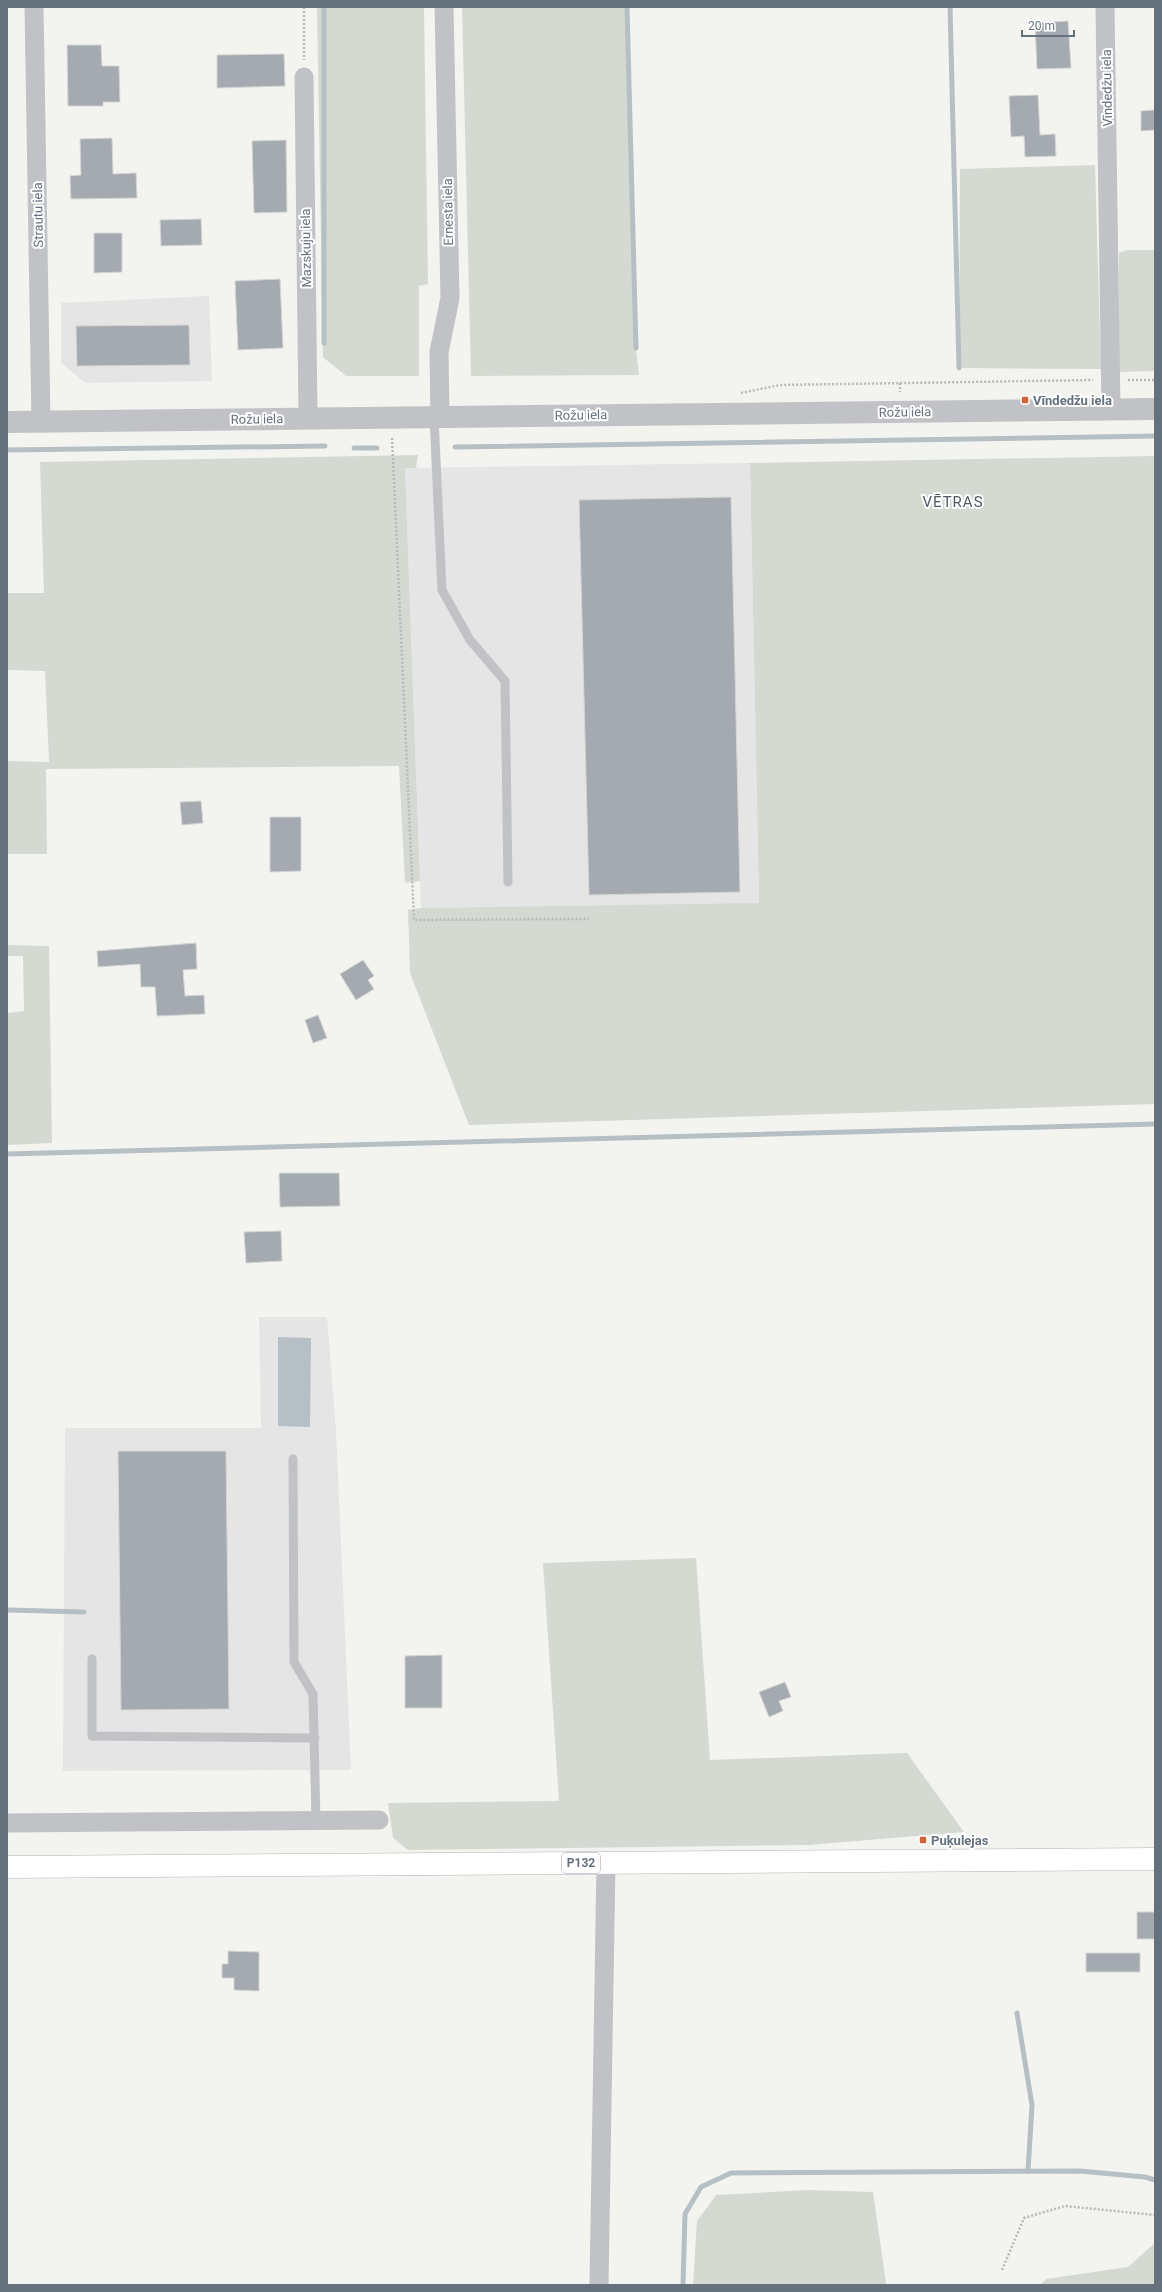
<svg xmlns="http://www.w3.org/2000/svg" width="1162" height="2292" font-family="Roboto,sans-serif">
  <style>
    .built { fill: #e4e5e4 }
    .green { fill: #d4dad2 }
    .water { fill: #b6bfc4 }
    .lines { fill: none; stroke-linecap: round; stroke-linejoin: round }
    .stream { stroke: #b6bfc4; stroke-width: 5 }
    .building { fill: #a4aab0; stroke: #d5d5d3 }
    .primary-casing { stroke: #b1b4b8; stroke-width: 23 }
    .path { stroke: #b7b9bc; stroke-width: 2.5; stroke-dasharray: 2 2; stroke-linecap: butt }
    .service { stroke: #c0c2c5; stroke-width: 9 }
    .minor { stroke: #c0c2c5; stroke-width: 19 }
    .tertiary { stroke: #c0c2c5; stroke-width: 22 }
    .primary { stroke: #fff; stroke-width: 22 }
    .poi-dot { fill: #ce6436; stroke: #fff; stroke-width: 1.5 }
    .labels { text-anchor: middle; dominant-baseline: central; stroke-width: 4; stroke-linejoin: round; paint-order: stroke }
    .shield { fill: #fff; stroke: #949ca5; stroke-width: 1 }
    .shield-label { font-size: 12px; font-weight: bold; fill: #66717e }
    .street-label { font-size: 13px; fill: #66717e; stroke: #fff }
    .poi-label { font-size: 13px; font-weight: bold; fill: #66717e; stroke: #fff; text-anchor: start }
    .quarter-label { font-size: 15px; letter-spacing: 1px; fill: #535b64; stroke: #fff }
  </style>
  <rect width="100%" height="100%" fill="#f3f4f0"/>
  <g class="built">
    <polygon points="209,296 212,381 86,383 61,363 61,303"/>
    <polygon points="750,463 759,904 421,908 405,468"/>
    <polygon points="259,1317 327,1317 336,1431 351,1770 63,1771 65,1428 261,1428"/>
  </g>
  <g class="green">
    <polygon points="317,7 424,7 428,284 419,286 419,376 346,376 323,357"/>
    <polygon points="462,7 627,7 636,348 639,375 471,376"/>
    <polygon points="1095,165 1101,369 959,368 960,169"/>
    <polygon points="1127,250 1155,250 1155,371 1118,372 1119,253"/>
    <polygon points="418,455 416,468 405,468 420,881 405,883 399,766 46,769 47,854 7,854 7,761 49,762 45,671 7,670 7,593 44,593 40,462"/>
    <polygon points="1155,456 1155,1104 469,1125 410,973 408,910 421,908 759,903 750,463"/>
    <polygon points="7,945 49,946 52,1143 7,1145 7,1013 24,1011 23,956 7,956"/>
    <polygon points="696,1558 710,1760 907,1753 964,1832 809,1845 408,1850 393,1838 388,1803 559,1801 543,1563"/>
    <polygon points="808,2190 873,2192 886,2283 888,2285 693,2285 697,2221 716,2195"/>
    <polygon points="1155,2243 1155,2285 1040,2285 1046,2279 1128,2267"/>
  </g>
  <polygon class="water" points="278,1337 311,1338 310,1427 278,1426"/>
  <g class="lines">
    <g class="stream">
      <polyline points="324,7 324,343"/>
      <polyline points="627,7 636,348"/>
      <polyline points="950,7 959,368"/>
      <polyline points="455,447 1155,436"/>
      <polyline points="354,448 377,448"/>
      <polyline points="7,450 325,446"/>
      <polyline points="7,1154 1155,1124"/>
      <polyline points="7,1610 84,1612"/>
      <polyline points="1017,2013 1032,2105 1028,2171"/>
      <polyline points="683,2285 685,2214 701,2187 731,2173 1080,2171 1145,2177 1155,2180"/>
    </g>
  </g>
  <g class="building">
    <polygon points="1068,21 1071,68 1037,69 1035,23"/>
    <polygon points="67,45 101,45 102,66 119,66 120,102 103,102 103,106 68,106"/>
    <polygon points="284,54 285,86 217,88 217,55"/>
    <polygon points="1038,95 1040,135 1055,134 1056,156 1025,157 1024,136 1011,137 1009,96"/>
    <polygon points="1155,110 1155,130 1141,131 1141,111"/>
    <polygon points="112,138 113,174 136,173 137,198 71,199 70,176 81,175 80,139"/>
    <polygon points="286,140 287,212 254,213 252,141"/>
    <polygon points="201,219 202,245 161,246 160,220"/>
    <polygon points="94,233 122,233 122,272 94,273"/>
    <polygon points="280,279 283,348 238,350 235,281"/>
    <polygon points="189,325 190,365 77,366 76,326"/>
    <polygon points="731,497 740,892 589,895 579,500"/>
    <polygon points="201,801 203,823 182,825 180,802"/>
    <polygon points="270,817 301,817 301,871 270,872"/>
    <polygon points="196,943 197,969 183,970 185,996 204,995 205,1014 157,1016 155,987 141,987 140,964 98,967 97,951"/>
    <polygon points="363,960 374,976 368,980 374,989 356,1000 340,974"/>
    <polygon points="318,1015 327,1038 313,1043 305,1020"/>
    <polygon points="279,1173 339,1173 340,1206 280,1207"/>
    <polygon points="281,1231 282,1261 246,1263 244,1232"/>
    <polygon points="118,1451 226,1451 229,1709 121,1710"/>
    <polygon points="442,1655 442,1708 405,1708 405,1656"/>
    <polygon points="785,1682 791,1697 779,1701 783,1711 769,1717 759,1692"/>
    <rect x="1137" y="1912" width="18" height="27"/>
    <polygon points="228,1951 259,1952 259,1991 234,1990 234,1978 222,1978 222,1964 228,1964"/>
    <rect x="1086" y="1953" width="54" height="19"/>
  </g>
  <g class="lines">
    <g class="primary-casing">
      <polyline id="primary" points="7,1867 1155,1859"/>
    </g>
    <g class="path">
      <polyline points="304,7 304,60"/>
      <polyline points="1128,380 1155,380"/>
      <polyline points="900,383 900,392"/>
      <polyline points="741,393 780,385 1093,380"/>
      <polyline points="392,438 414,920 589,919"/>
      <polyline points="1002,2270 1024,2218 1065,2206 1155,2215"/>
    </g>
    <g class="service">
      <polyline points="434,417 442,590 470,640 505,681 508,882"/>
      <polyline points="293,1459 294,1662 313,1694 316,1821"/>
      <polyline points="92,1659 92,1736 315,1738"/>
    </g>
    <g class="minor">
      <polyline points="34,7 41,422"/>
      <polyline points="1105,7 1111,410"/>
      <polyline points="304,77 308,418"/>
      <polyline points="440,417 439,352 450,298 444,7"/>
      <polyline points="7,1823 379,1820"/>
      <polyline points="599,2285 606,1863"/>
    </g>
    <polyline class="tertiary" points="7,422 1155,409"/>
    <use href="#primary" class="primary"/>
  </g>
  <g class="poi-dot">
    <rect x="1021" y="396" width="8" height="8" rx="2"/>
    <rect x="919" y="1836" width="8" height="8" rx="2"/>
  </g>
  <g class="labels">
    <rect class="shield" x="562" y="1853" width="38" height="20" rx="3"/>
    <g class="shield-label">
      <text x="581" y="1863">P132</text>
    </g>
    <g class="street-label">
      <text transform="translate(1107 88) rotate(-91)">Vīndedžu iela</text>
      <text transform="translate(448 212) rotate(-91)">Ernesta iela</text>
      <text transform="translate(38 215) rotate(-91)">Strautu iela</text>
      <text transform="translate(306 248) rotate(-91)">Mazskuju iela</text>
      <text transform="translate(905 412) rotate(-1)">Rožu iela</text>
      <text transform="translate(581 415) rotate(-1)">Rožu iela</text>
      <text transform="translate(257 419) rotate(-1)">Rožu iela</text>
    </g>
    <g class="poi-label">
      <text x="1033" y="400">Vīndedžu iela</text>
      <text x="931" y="1840">Puķulejas</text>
    </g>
    <g class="quarter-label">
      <text x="953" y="502">VĒTRAS</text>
    </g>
  </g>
  <rect width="1162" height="2292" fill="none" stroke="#66717e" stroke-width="16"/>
  <path d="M1022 30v6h52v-6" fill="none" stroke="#66717e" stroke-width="2"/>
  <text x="1028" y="30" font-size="12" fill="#66717e" stroke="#ffffff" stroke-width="3" paint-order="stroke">20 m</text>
</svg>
